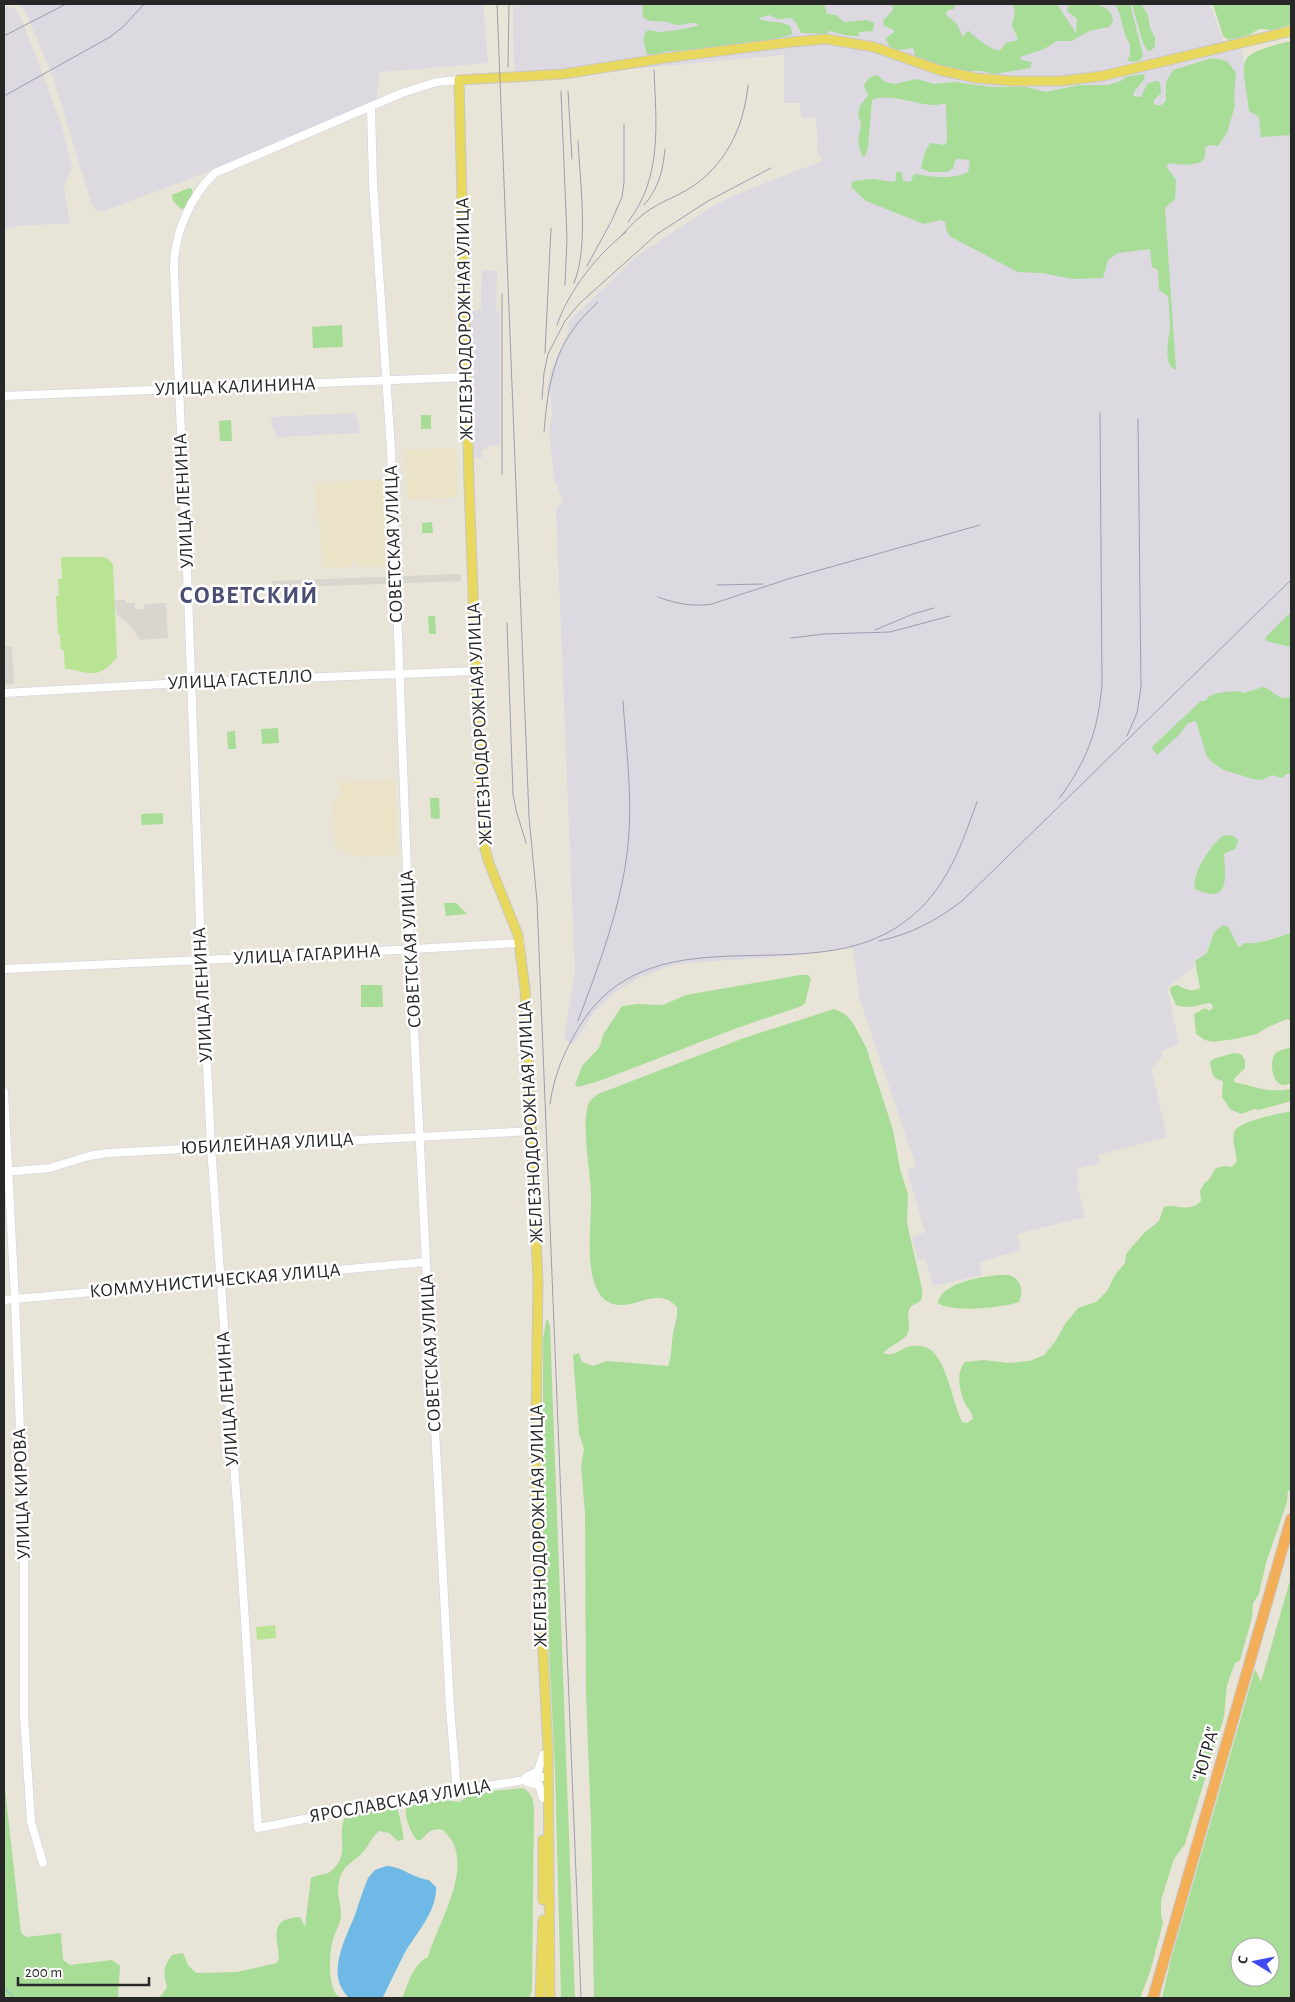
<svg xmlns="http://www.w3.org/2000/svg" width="1295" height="2002" font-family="'Alegreya Sans',sans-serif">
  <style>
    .industrial { fill: #dcd9e1 }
    .education { fill: #eae3c8 }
    .green { fill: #a7dd97; fill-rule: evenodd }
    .pitch { fill: #b8e493 }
    .plaza { fill: #d9d6cf }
    .water { fill: #6fb9e7 }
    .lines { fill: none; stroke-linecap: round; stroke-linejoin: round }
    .stream { stroke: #6fb9e7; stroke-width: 1 }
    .secondary-casing { stroke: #cecfdf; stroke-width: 9 }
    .primary-casing { stroke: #c7c7c7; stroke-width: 11 }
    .highway-casing { stroke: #c7c7c7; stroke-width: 12 }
    .secondary { stroke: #fff; stroke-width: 8 }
    .primary { stroke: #e8d85e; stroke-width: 9 }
    .highway { stroke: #f5ae58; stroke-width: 10 }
    .rail { stroke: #9c9db0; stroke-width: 1 }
    .labels { text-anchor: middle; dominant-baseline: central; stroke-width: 5; stroke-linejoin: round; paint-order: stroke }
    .street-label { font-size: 19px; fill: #272727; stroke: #fff }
    .district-label { font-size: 24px; font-weight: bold; letter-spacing: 1px; fill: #4a4d74; stroke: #fff }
  </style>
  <rect width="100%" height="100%" fill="#e9e4d8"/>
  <g class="industrial">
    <polygon points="19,4 483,4 488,63 380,72 376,100 192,178 101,212 95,209 92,205 53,77 26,13"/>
    <polygon points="513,4 1210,4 1224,43 1240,39 1244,63 1291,52 1291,933 1261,941 1256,944 1244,943 1239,948 1214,931 1207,953 1200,957 1195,961 1195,966 1167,988 1179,1044 1162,1051 1162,1057 1151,1068 1167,1137 1098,1155 1100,1163 1076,1169 1079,1181 1077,1185 1085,1217 1017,1234 1021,1250 979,1262 982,1275 933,1286 925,1258 918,1260 912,1237 925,1232 907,1170 916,1166 860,1000 853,948 790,956 686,963 667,967 638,978 614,993 595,1011 573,1044 564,1040 575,971 556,509 563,501 554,477 549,431 552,416 551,394 546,393 550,373 570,327 567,323 638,255 706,210 732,196 822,161 817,150 818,135 815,117 804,119 800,115 800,103 784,103 784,55 631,69 629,61 571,71 514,73"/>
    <polygon points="4,7 12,7 16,10 20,16 44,77 63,130 72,167 64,187 70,223 18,226 4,229"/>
    <polygon points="482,270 497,271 496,311 500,311 500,445 488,446 487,449 482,449 482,458 473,458 471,376 470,375 469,372 471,371 470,322 473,321 472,311 481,310"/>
    <polygon points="355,413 359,424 360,433 277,437 272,425 271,417"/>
  </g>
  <g class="education">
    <polygon points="456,448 458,497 407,500 405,450"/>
    <polygon points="384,479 387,566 358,567 357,562 352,562 351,567 323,569 315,483"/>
    <polygon points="395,780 398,855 356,857 335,848 333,803 339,795 339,782"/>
  </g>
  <g class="green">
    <path d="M 642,4 L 824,4 L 827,14 L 836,15 L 844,22 L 867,20 L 874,23 L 873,31 L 859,32 L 859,36 C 848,37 839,33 829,31 L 827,34 L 801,33 L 796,23 L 791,18 L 778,19 L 769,15 L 758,18 C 767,24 781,19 791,27 L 792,34 C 779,42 699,48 678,51 C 666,49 656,56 647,54 C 645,49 641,34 647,31 C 651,29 655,32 659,32 C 667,32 692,28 699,25 C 692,21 686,24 679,25 C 674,25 671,23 667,22 C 658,20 651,24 643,17 Z"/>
    <path d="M 892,4 L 956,4 L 954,9 L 948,10 L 946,13 C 948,19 951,18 955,22 C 960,27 959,33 964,37 L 966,32 L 969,31 C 973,36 992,51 999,50 C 1004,48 1002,47 1005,44 C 1008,41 1012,42 1016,41 L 1018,38 L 1012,26 L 1015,11 L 1013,4 L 1057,4 L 1076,33 L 1077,19 L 1067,11 L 1069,4 C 1085,4 1111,0 1113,21 L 1109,27 L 1089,31 L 1072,41 L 1057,41 L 1044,49 L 1020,57 L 1021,60 L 1032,62 L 1030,68 L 995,74 L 980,71 L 966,71 L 942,67 L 915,56 L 913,48 C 903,50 888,53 886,38 L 894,32 L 894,30 L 884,26 L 883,21 L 893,10 Z"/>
    <path d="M 1115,4 L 1130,4 L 1142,51 L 1143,57 C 1139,62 1133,63 1127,60 L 1130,56 L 1130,44 C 1122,34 1123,17 1115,4 Z"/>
    <polygon points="1132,4 1141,4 1148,15 1150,28 1155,38 1155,46 1151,51 1147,50 1143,43"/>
    <polygon points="1213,4 1291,4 1291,25 1272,30 1259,29 1249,35 1229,40 1223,36"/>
    <path d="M 1291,41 L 1291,135 L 1261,137 L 1259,117 L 1249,111 C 1242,55 1233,56 1291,41 Z"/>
    <path d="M 1212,58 L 1227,61 L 1236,73 L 1234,98 L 1235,105 L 1227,133 L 1218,146 L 1209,145 L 1205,148 C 1205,151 1206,158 1203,160 C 1198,166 1177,165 1170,163 L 1166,166 L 1176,180 L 1175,199 L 1165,208 L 1176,370 C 1162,365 1169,339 1170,327 C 1170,317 1169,306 1168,296 L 1159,290 L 1158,270 L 1152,267 L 1150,249 L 1118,253 L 1108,260 L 1103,278 L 1074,279 L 1041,273 L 1018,272 L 951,237 L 947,232 L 945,222 L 941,220 L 924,224 L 866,201 L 852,188 L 851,184 L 853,181 L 874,179 L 893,182 L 896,180 L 896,173 L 898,171 L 902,173 L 903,181 L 909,182 L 912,180 L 913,175 L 916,174 C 934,177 952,180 968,172 L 970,163 L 969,160 L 958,159 L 955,161 L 953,168 L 948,172 L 930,172 L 921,168 L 925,152 L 930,143 L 945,145 L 947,141 L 946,104 C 942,103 939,105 935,105 C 917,105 889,92 872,100 L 868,147 L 865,156 L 862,156 L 858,142 L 861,124 L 858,115 L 860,106 L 868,95 L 864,86 C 867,79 870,76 877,75 L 885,82 L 894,84 L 917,79 L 935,84 L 954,82 L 992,87 L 1027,87 L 1045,92 L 1080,85 L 1108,85 L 1123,80 L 1125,77 L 1143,74 L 1145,76 C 1144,84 1134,87 1133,96 L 1141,97 L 1147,84 L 1156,81 L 1160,82 L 1161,93 L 1154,100 L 1154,104 C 1159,107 1163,105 1166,101 L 1166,82 L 1173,70 Z"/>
    <polygon points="189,188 192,189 193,194 186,208 181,209 173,201 172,195"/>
    <polygon points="342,325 343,347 313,348 312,327"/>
    <rect x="421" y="415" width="10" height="14"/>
    <polygon points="231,420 232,441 220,441 219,421"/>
    <polygon points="432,522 433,533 422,533 422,523"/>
    <polygon points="1291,612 1291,647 1266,641 1265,638"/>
    <polygon points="428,616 435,616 436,634 429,634"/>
    <path d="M 1263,687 L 1268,689 L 1281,698 L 1291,697 L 1291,774 L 1286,774 L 1282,778 L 1272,775 L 1262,780 L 1253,779 L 1224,770 L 1214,764 L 1207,757 L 1196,721 L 1188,723 L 1178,736 L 1157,755 L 1152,748 L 1154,745 L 1201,701 L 1204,701 C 1207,700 1208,697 1210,696 C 1216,692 1238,690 1244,693 Z"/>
    <polygon points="278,728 279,743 262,744 261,729"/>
    <polygon points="235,731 236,749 228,749 227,732"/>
    <polygon points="430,798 439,798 440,817 438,819 431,818"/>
    <polygon points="163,813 163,824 142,825 141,814"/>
    <path d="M 1224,835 L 1234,836 L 1238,841 L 1235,849 L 1225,853 L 1224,855 C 1226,880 1229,905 1195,889 C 1191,874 1212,843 1224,835 Z"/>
    <polygon points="444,903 456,903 467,914 446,916"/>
    <path d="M 1223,925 L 1228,927 L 1239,948 L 1244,943 C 1260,945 1276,937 1291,933 L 1291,1021 L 1287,1019 L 1266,1028 L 1257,1034 L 1235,1039 L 1213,1042 L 1205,1040 L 1196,1034 L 1194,1014 L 1205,1008 L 1210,1011 L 1213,1007 L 1211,1003 C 1199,1004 1188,1010 1176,1005 L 1170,991 L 1171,987 L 1177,985 C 1186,989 1191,993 1200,988 L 1195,961 L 1207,953 L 1214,932 Z"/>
    <polygon points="800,975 808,975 811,979 805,1003 802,1006 737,1028 602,1080 578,1087 575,1085 582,1066 599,1048 604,1033 622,1006 638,1004 663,1005 686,995"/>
    <polygon points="361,985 382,985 383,1007 361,1007"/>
    <path d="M 834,1009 L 845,1014 L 853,1023 L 866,1047 L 893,1130 L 900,1169 L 908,1195 L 907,1223 L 922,1289 C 924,1308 913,1299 909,1310 C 906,1319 913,1329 905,1337 C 900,1342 890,1346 883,1353 C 895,1358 901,1347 912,1346 C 919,1345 925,1346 931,1350 C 947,1363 953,1403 962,1422 L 967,1423 L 973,1419 C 972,1411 967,1408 964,1401 C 959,1389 956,1372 965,1362 L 984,1360 L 1009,1363 L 1030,1361 L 1044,1355 L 1055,1342 L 1065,1324 L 1078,1308 L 1096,1302 L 1107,1291 L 1115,1275 L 1125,1263 L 1126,1254 L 1144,1233 L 1159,1221 L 1164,1207 C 1174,1203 1189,1214 1201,1201 L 1200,1191 L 1205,1182 L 1208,1181 L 1216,1168 L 1225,1166 L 1232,1167 L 1237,1161 C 1236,1153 1232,1141 1234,1133 C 1236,1121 1279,1114 1291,1111 L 1291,1492 L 1288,1490 L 1287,1502 L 1266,1563 L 1259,1594 L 1253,1603 L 1252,1618 L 1240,1660 L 1235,1663 L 1227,1685 L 1224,1717 L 1192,1821 L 1185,1844 L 1174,1859 L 1161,1900 L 1161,1914 L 1163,1923 L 1150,1972 L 1140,1998 L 594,1998 L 591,1823 L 586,1694 L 585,1514 L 581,1466 L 584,1449 L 579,1434 L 573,1355 L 579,1353 L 582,1362 L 593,1366 L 607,1361 L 668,1366 C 672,1356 671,1345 673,1334 C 675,1324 678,1317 677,1307 C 675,1305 671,1301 668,1300 C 648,1291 625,1315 605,1300 C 582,1281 592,1223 591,1197 C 591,1171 581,1129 588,1105 C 590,1100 594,1097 598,1094 L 744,1038 Z"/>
    <path d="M 1288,1048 L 1291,1049 L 1291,1084 C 1287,1084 1283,1086 1280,1084 C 1271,1080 1269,1057 1277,1052 C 1280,1050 1285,1049 1288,1048 Z"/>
    <path d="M 1234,1053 L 1241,1054 L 1245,1060 L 1245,1068 L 1234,1079 L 1234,1082 C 1256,1087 1268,1093 1291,1089 L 1291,1101 L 1259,1110 L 1254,1109 L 1242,1114 L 1231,1110 L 1222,1097 L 1223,1081 C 1212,1079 1212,1073 1210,1062 L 1213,1059 Z"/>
    <path d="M 1009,1275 C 1021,1279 1024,1291 1019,1302 C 1003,1308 952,1313 938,1303 C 940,1281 992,1274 1009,1275 Z"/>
    <polygon points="548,1320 550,1327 575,1998 561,1998 555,1770 543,1530 543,1339 546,1321"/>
    <path d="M 1291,1577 L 1291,1998 L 1170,1998 L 1171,1995 L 1169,1998 L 1162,1998 L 1171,1959 L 1255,1669 L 1261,1682 ZM 1240,1947 L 1270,1947 L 1270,1977 L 1240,1977 Z"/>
    <polygon points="4,1780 21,1933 27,1937 61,1933 63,1960 70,1965 112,1960 120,1966 118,1998 4,1998"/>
    <path d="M 523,1788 C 533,1794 534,1801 534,1812 L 532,1990 L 529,1998 L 402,1998 C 409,1983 412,1965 428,1957 C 438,1921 479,1862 443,1830 C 431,1827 428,1833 421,1840 L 417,1840 C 410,1832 405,1819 406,1808 L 409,1806 L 444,1800 L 459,1802 L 467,1797 L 492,1791 Z"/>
    <path d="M 393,1806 L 397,1807 C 399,1811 403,1834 404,1839 L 398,1841 L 389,1833 L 379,1831 C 371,1838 368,1848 360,1855 C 352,1862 344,1866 340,1877 C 335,1893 341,1900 341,1915 C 341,1923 335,1932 333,1940 C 329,1953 327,1990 340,1998 L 156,1998 L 161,1996 L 167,1987 C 163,1972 163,1967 172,1955 L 183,1953 L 188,1965 L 196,1973 L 237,1972 L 277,1963 L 279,1959 C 278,1938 267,1919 300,1917 L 305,1927 L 311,1878 C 317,1874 324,1876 330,1872 C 351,1855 337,1840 344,1819 L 351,1815 Z"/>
  </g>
  <g class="pitch">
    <path d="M 61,557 L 103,557 L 108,559 L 113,564 L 117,658 C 113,660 110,666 105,669 C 91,679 78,668 65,669 L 64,650 L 61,650 L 60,634 L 58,634 L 56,596 L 59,595 L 58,579 L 62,579 Z"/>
    <polygon points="275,1625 276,1638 257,1640 256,1627"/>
  </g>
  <g class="plaza">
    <polygon points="461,574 461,581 272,588 272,581"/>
    <polygon points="115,600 125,600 125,603 135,603 135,609 144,609 144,604 166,603 168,638 140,640 130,625 116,614"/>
    <polygon points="4,646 12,647 14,684 4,685"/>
  </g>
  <path class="water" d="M 386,1866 C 404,1867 412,1878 429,1880 L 436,1887 C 437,1912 416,1933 404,1954 C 397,1968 390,1983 383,1997 L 349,1998 C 325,1975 345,1940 355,1915 C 359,1903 363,1890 368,1878 L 375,1870 Z"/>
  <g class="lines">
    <polyline class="stream" points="4,1987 14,1998"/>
    <g class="secondary-casing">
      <g id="secondary">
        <path d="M 459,80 L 437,82 L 402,93 L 215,173 C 190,196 173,236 174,271 L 188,595 L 200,922 L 211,1147 L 242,1574 L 258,1828 L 402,1800 L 543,1777"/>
        <polyline points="371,106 373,183 391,449 410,950 426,1262 450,1708 457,1791"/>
        <polyline points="4,396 466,377"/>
        <polyline points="4,693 200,682 476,671"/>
        <polyline points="4,969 291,956 520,943"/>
        <polyline points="4,1092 15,1299 20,1430 24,1550 24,1715 31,1822 43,1863"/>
        <polyline points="4,1172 50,1168 89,1156 108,1153 532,1131"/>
        <polyline points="4,1300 426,1262"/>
        <polyline points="526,1777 538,1771 543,1755"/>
        <polyline points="527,1782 539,1785 543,1798"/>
      </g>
    </g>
    <g class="primary-casing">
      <g id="primary">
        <polyline points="543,1900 543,1840"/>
        <polyline points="540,1998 543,1920"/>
        <polyline points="550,1998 548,1750 535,1498 538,1282 525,989 518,935 489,863 484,845 481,817 469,482 459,80 563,74 665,58 792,42 826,39 874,47 939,70 976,78 1012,81 1061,81 1102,76 1291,31"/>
      </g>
    </g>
    <g class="highway-casing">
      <polyline id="highway" points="1153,1998 1291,1519"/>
    </g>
    <use href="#secondary" class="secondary"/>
    <use href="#primary" class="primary"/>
    <use href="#highway" class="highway"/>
    <g class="rail">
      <polyline points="497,4 529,817 537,901 581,1998"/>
      <polyline points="4,36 66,4"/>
      <polyline points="508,67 509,4"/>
      <polyline points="561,91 567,238 565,285"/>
      <polyline points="568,91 572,159"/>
      <polyline points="4,96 110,37 124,26 144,4"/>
      <path d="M 644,205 C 659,188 663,170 665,149"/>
      <path d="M 628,222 C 663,177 656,123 654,70"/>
      <path d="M 621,236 C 630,226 639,217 649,210 C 661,202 675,197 687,190 C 725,167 744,128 748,85"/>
      <polyline points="587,266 612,220 622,197 624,182 624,124"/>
      <path d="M 574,283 C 589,248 580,181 578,141"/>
      <path d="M 557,325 C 569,290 597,255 626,232"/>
      <polyline points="545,353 551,228"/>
      <polyline points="542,399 544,373 548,354 565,321 579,304 657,234 708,201 771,168"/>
      <path d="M 544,432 C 547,397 551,361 572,331 C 579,320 589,311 598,302"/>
      <polyline points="502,474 502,294"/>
      <polyline points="717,585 763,584"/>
      <path d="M 658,597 C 677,604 693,607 712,604 L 788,579 L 980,525"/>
      <polyline points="507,623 513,794 516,810 526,843"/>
      <polyline points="875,630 913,614 934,608"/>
      <polyline points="791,638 824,634 890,632 950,616"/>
      <polyline points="1127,736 1137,713 1141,687 1138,419"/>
      <path d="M 1059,799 C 1087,760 1098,732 1102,684 L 1100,413"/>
      <path d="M 879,941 C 911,934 936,921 962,901 L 1291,580"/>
      <path d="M 578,1021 C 599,965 622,905 628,845 C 633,798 626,748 623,701"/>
      <path d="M 550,1104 C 554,1075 564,1052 579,1027 C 650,910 797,988 894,929 C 943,899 959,852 977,802"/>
    </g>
  </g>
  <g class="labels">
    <g class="street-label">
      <text transform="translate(465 319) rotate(-91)">ЖЕЛЕЗНОДОРОЖНАЯ УЛИЦА</text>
      <text transform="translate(235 387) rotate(-2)">УЛИЦА КАЛИНИНА</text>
      <text transform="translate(184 501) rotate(-93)">УЛИЦА ЛЕНИНА</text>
      <text transform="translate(394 544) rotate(-92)">СОВЕТСКАЯ УЛИЦА</text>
      <text transform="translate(240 680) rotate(-3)">УЛИЦА ГАСТЕЛЛО</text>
      <text transform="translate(480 724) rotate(-93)">ЖЕЛЕЗНОДОРОЖНАЯ УЛИЦА</text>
      <text transform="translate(411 949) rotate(-93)">СОВЕТСКАЯ УЛИЦА</text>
      <text transform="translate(307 955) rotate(-3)">УЛИЦА ГАГАРИНА</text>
      <text transform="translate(203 995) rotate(-93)">УЛИЦА ЛЕНИНА</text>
      <text transform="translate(531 1122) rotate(-93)">ЖЕЛЕЗНОДОРОЖНАЯ УЛИЦА</text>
      <text transform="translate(267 1144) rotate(-3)">ЮБИЛЕЙНАЯ УЛИЦА</text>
      <text transform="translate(215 1281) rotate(-5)">КОММУНИСТИЧЕСКАЯ УЛИЦА</text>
      <text transform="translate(431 1353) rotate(-93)">СОВЕТСКАЯ УЛИЦА</text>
      <text transform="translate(228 1399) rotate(-94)">УЛИЦА ЛЕНИНА</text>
      <text transform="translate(22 1494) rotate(-92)">УЛИЦА КИРОВА</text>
      <text transform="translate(539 1526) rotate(-91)">ЖЕЛЕЗНОДОРОЖНАЯ УЛИЦА</text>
      <text transform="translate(1206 1754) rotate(-74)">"ЮГРА"</text>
      <text transform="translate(400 1801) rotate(-10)">ЯРОСЛАВСКАЯ УЛИЦА</text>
    </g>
    <g class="district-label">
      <text x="249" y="596">СОВЕТСКИЙ</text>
    </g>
  </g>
  <rect width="1295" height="2002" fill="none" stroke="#272727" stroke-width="10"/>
  <g transform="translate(1255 1962) rotate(280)"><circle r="24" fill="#ffffff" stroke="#a9a9a9"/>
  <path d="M0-4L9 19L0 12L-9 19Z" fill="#3f4bef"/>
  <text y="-8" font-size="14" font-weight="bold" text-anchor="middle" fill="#272727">С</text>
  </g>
  <path d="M18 1977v8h131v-8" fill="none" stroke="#272727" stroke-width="2.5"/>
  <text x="25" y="1977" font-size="15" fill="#272727" stroke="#ffffff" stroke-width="4" paint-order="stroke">200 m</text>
</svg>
